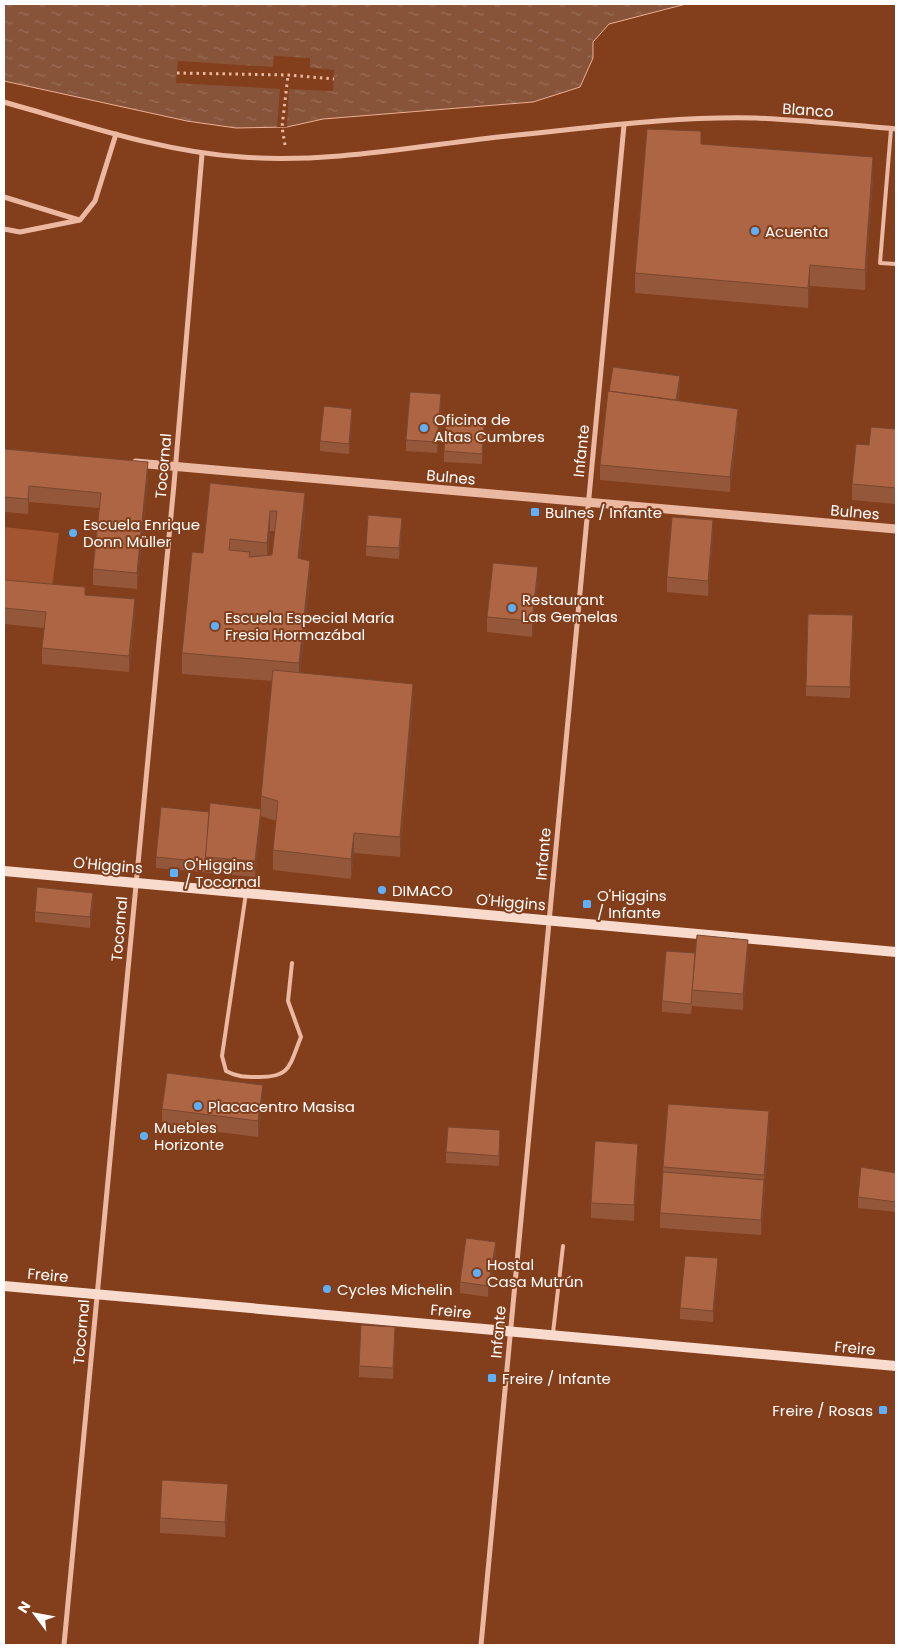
<svg xmlns="http://www.w3.org/2000/svg" width="900" height="1649" font-family="Poppins,sans-serif">
  <style>
    .pitch { fill: #a35531 }
    .water { fill: url(#water-ripples); stroke: #edaf94 }
    .pier { fill: #833e1b }
    .lines { fill: none; stroke-linecap: round; stroke-linejoin: round }
    .path { stroke: #ebb8a1; stroke-width: 3; stroke-dasharray: 2.5 4; stroke-linecap: butt }
    .service { stroke: #ebb8a1; stroke-width: 4 }
    .minor { stroke: #ebb8a1; stroke-width: 5 }
    .tertiary { stroke: #ebb8a1; stroke-width: 9 }
    .secondary { stroke: #f8dbcd; stroke-width: 10 }
    .wall { fill: #95573a; fill-rule: evenodd }
    .shaded-wall { fill: #794730 }
    .building { fill: #ad6544; stroke: #794730; fill-rule: evenodd }
    .poi-dot { fill: #5eb0fc; stroke: #833e1b; stroke-width: 2 }
    .labels { text-anchor: middle; dominant-baseline: central; stroke-width: 4; stroke-linejoin: round; paint-order: stroke }
    .street-label { font-size: 15px; fill: #fff; stroke: #833e1b }
    .poi-label { font-size: 15px; fill: #fff; stroke: #833e1b; text-anchor: start }
  </style>
  <defs>
    <pattern id="water-ripples" width="26" height="14" patternUnits="userSpaceOnUse" patternTransform="scale(1.25)"><rect width="26" height="14" fill="#87543a"/><path d="M2 4q2-2 4 0t4 0M15 11q2-2 4 0t4 0" fill="none" stroke="#996e58"/></pattern>
  </defs>
  <rect width="100%" height="100%" fill="#833e1b"/>
  <polygon class="pitch" points="4,527 59,533 52,588 4,582"/>
  <polygon class="water" points="4,4 686,4 609,24 593,42 593,58 580,87 533,102 323,119 287,127 236,128 187,121 4,81"/>
  <polygon class="pier" points="274,56 310,58 310,68 334,70 333,91 289,89 287,127 277,127 280,89 176,83 178,61 273,67"/>
  <g class="lines">
    <g class="path">
      <polyline points="177,73 288,75 334,79"/>
      <polyline points="285,145 282,127 288,75"/>
    </g>
    <g class="service">
      <polyline points="891,129 880,263 896,264"/>
      <path d="M 246,893 L 222,1056 L 226,1071 C 237,1077 245,1077 257,1077 C 291,1078 289,1066 301,1037 L 288,1001 L 292,963"/>
      <polyline points="553,1333 563,1246"/>
    </g>
    <g class="minor">
      <path d="M 4,102 C 82,124 161,152 242,157 C 333,164 426,144 517,135 C 596,127 676,116 756,118 C 803,120 850,125 896,129"/>
      <polyline points="4,197 79,220"/>
      <polyline points="4,229 20,232 80,220 95,201 116,134"/>
      <polyline points="64,1645 174,484 202,154"/>
      <polyline points="481,1645 624,125"/>
    </g>
    <polyline class="tertiary" points="136,463 896,529"/>
    <g class="secondary">
      <polyline points="4,871 896,952"/>
      <polyline points="4,1286 896,1366"/>
    </g>
  </g>
  <g class="wall">
    <polygon points="701,144 873,177 865,290 810,286 808,308 635,293 635,273"/>
    <polygon points="680,386 678,401 738,424 730,492 600,480 600,465 609,391"/>
    <polygon points="441,405 437,453 406,451 406,440"/>
    <polygon points="352,420 349,454 320,451 320,441"/>
    <polygon points="896,429 896,504 852,500 852,484 869,445"/>
    <polygon points="484,433 482,464 444,462 444,451"/>
    <polygon points="4,449 148,478 137,589 93,585 93,569 99,508 29,502 28,514 4,512"/>
    <path d="M 210,483 L 305,513 L 300,558 L 310,581 L 300,673 L 413,704 L 400,857 L 354,853 L 351,879 L 273,870 L 273,850 L 276,821 L 261,816 L 261,825 L 255,877 L 156,868 L 156,857 L 209,812 L 261,809 L 261,796 L 272,681 L 182,674 L 182,653 L 203,553 ZM 270,531 L 275,531 L 272,555 L 268,555 Z"/>
    <polygon points="402,528 399,559 366,556 366,546"/>
    <polygon points="713,536 708,596 667,592 667,577"/>
    <polygon points="4,580 85,595 135,615 129,672 42,664 42,648 44,628 4,624"/>
    <polygon points="538,583 532,637 487,632 487,617"/>
    <polygon points="853,626 850,698 806,696 806,686"/>
    <polygon points="93,903 90,928 35,922 35,912"/>
    <polygon points="695,953 748,955 743,1010 692,1006 691,1014 662,1012 662,1001"/>
    <polygon points="263,1101 258,1137 162,1125 162,1109"/>
    <polygon points="769,1132 761,1235 660,1228 660,1213 663,1167"/>
    <polygon points="500,1141 499,1166 446,1163 446,1152"/>
    <polygon points="638,1159 634,1221 591,1218 591,1203"/>
    <polygon points="896,1173 896,1212 858,1208 858,1197"/>
    <polygon points="496,1253 488,1297 460,1293 460,1282"/>
    <polygon points="718,1269 713,1322 680,1319 680,1308"/>
    <polygon points="395,1338 393,1379 359,1377 359,1366"/>
    <polygon points="228,1500 225,1537 160,1533 160,1518"/>
  </g>
  <g class="shaded-wall">
    <polygon points="873,157 873,177 865,290 865,270"/>
    <polygon points="810,265 810,286 808,308 808,288"/>
    <polygon points="680,376 680,386 675,418 675,407"/>
    <polygon points="441,394 441,405 437,453 437,442"/>
    <polygon points="352,409 352,420 349,454 349,444"/>
    <polygon points="738,409 738,424 730,492 730,477"/>
    <polygon points="484,422 484,433 482,464 482,454"/>
    <polygon points="148,462 148,478 137,589 137,573"/>
    <polygon points="29,486 29,502 28,514 28,499"/>
    <polygon points="305,493 305,513 298,578 298,558"/>
    <polygon points="270,511 270,531 267,563 267,543"/>
    <polygon points="402,518 402,528 399,559 399,548"/>
    <polygon points="713,520 713,536 708,596 708,581"/>
    <polygon points="310,561 310,581 299,683 299,663"/>
    <polygon points="538,567 538,583 532,637 532,621"/>
    <polygon points="135,599 135,615 129,672 129,656"/>
    <polygon points="413,684 413,704 400,857 400,837"/>
    <polygon points="261,809 261,825 255,877 255,861"/>
    <polygon points="354,833 354,853 351,879 351,859"/>
    <polygon points="93,893 93,903 90,928 90,917"/>
    <polygon points="748,940 748,955 743,1010 743,994"/>
    <polygon points="263,1085 263,1101 258,1137 258,1121"/>
    <polygon points="769,1111 769,1132 761,1235 761,1220"/>
    <polygon points="500,1130 500,1141 499,1166 499,1156"/>
    <polygon points="638,1144 638,1159 634,1221 634,1205"/>
    <polygon points="496,1242 496,1253 488,1297 488,1286"/>
    <polygon points="718,1258 718,1269 713,1322 713,1311"/>
    <polygon points="228,1484 228,1500 225,1537 225,1522"/>
  </g>
  <g class="building">
    <polygon points="647,129 701,131 701,144 873,157 865,270 810,265 808,288 635,273"/>
    <polygon points="613,367 680,376 676,400 609,391"/>
    <polygon points="608,391 738,409 730,477 600,465"/>
    <polygon points="410,392 441,394 437,442 406,440"/>
    <polygon points="324,406 352,409 349,444 320,441"/>
    <polygon points="446,420 484,422 482,454 444,451"/>
    <polygon points="871,427 896,429 896,488 852,484 856,444 869,445"/>
    <polygon points="4,449 148,462 137,573 93,569 101,493 29,486 28,499 4,497"/>
    <path d="M 210,483 L 305,493 L 298,558 L 310,561 L 299,663 L 182,653 L 192,552 L 203,553 ZM 270,511 L 277,511 L 272,555 L 249,557 L 250,552 L 229,550 L 230,539 L 267,543 Z"/>
    <polygon points="368,515 402,518 399,548 366,546"/>
    <polygon points="672,517 713,520 708,581 667,577"/>
    <polygon points="493,563 538,567 532,621 487,617"/>
    <polygon points="4,580 85,587 85,595 135,599 129,656 42,648 46,612 4,608"/>
    <polygon points="808,614 853,615 850,687 806,686"/>
    <polygon points="273,670 413,684 400,837 354,833 351,859 273,850 278,801 261,796"/>
    <polygon points="210,803 261,809 255,861 205,857"/>
    <polygon points="161,807 209,812 205,862 156,857"/>
    <polygon points="37,887 93,893 90,917 35,912"/>
    <polygon points="697,935 748,940 743,994 692,990"/>
    <polygon points="666,951 695,953 691,1004 662,1001"/>
    <polygon points="167,1073 263,1085 258,1121 162,1109"/>
    <polygon points="668,1104 769,1111 764,1175 663,1167"/>
    <polygon points="448,1127 500,1130 499,1156 446,1152"/>
    <polygon points="595,1141 638,1144 634,1205 591,1203"/>
    <polygon points="861,1167 896,1173 896,1202 858,1197"/>
    <polygon points="663,1172 764,1180 761,1220 660,1213"/>
    <polygon points="466,1238 496,1242 488,1286 460,1282"/>
    <polygon points="685,1256 718,1258 713,1311 680,1308"/>
    <polygon points="361,1325 395,1327 393,1368 359,1366"/>
    <polygon points="162,1480 228,1484 225,1522 160,1518"/>
  </g>
  <g class="poi-dot">
    <circle cx="755" cy="231" r="5"/>
    <circle cx="424" cy="428" r="5"/>
    <rect x="530" y="507" width="10" height="10" rx="2.5"/>
    <circle cx="73" cy="533" r="5"/>
    <circle cx="512" cy="608" r="5"/>
    <circle cx="215" cy="626" r="5"/>
    <rect x="169" y="868" width="10" height="10" rx="2.5"/>
    <circle cx="382" cy="890" r="5"/>
    <rect x="582" y="899" width="10" height="10" rx="2.5"/>
    <circle cx="198" cy="1106" r="5"/>
    <circle cx="144" cy="1136" r="5"/>
    <circle cx="477" cy="1273" r="5"/>
    <circle cx="327" cy="1289" r="5"/>
    <rect x="487" y="1373" width="10" height="10" rx="2.5"/>
    <rect x="878" y="1405" width="10" height="10" rx="2.5"/>
  </g>
  <g class="labels">
    <g class="street-label">
      <text transform="translate(808 110) rotate(4)">Blanco</text>
      <text transform="translate(581 451) rotate(-84)">Infante</text>
      <text transform="translate(163 466) rotate(-85)">Tocornal</text>
      <text transform="translate(451 477) rotate(5)">Bulnes</text>
      <text transform="translate(855 512) rotate(5)">Bulnes</text>
      <text transform="translate(543 854) rotate(-85)">Infante</text>
      <text transform="translate(108 865) rotate(5)">O'Higgins</text>
      <text transform="translate(511 902) rotate(5)">O'Higgins</text>
      <text transform="translate(119 929) rotate(-85)">Tocornal</text>
      <text transform="translate(48 1275) rotate(5)">Freire</text>
      <text transform="translate(451 1311) rotate(5)">Freire</text>
      <text transform="translate(81 1332) rotate(-85)">Tocornal</text>
      <text transform="translate(498 1332) rotate(-85)">Infante</text>
      <text transform="translate(855 1348) rotate(5)">Freire</text>
    </g>
    <g class="poi-label">
      <text x="765" y="231">Acuenta</text>
      <text x="434" y="419">Oficina de<tspan x="434" dy="17">Altas Cumbres</tspan></text>
      <text x="545" y="512">Bulnes / Infante</text>
      <text x="83" y="524">Escuela Enrique<tspan x="83" dy="17">Donn Müller</tspan></text>
      <text x="522" y="599">Restaurant<tspan x="522" dy="17">Las Gemelas</tspan></text>
      <text x="225" y="617">Escuela Especial María<tspan x="225" dy="17">Fresia Hormazábal</tspan></text>
      <text x="184" y="864">O'Higgins<tspan x="184" dy="17">/ Tocornal</tspan></text>
      <text x="392" y="890">DIMACO</text>
      <text x="597" y="895">O'Higgins<tspan x="597" dy="17">/ Infante</tspan></text>
      <text x="208" y="1106">Placacentro Masisa</text>
      <text x="154" y="1127">Muebles<tspan x="154" dy="17">Horizonte</tspan></text>
      <text x="487" y="1264">Hostal<tspan x="487" dy="17">Casa Mutrún</tspan></text>
      <text x="337" y="1289">Cycles Michelin</text>
      <text x="502" y="1378">Freire / Infante</text>
      <text x="873" y="1410" text-anchor="end">Freire / Rosas</text>
    </g>
  </g>
  <rect width="900" height="1649" fill="none" stroke="#ffffff" stroke-width="10"/>
  <g transform="translate(35 1614) rotate(302)" stroke="#833e1b" stroke-width="4" paint-order="stroke">
  <path d="M0-4L9 19L0 12L-9 19Z" fill="#ffffff"/>
  <text y="-8" font-size="14" font-weight="bold" text-anchor="middle" fill="#ffffff">N</text>
  </g>
</svg>
